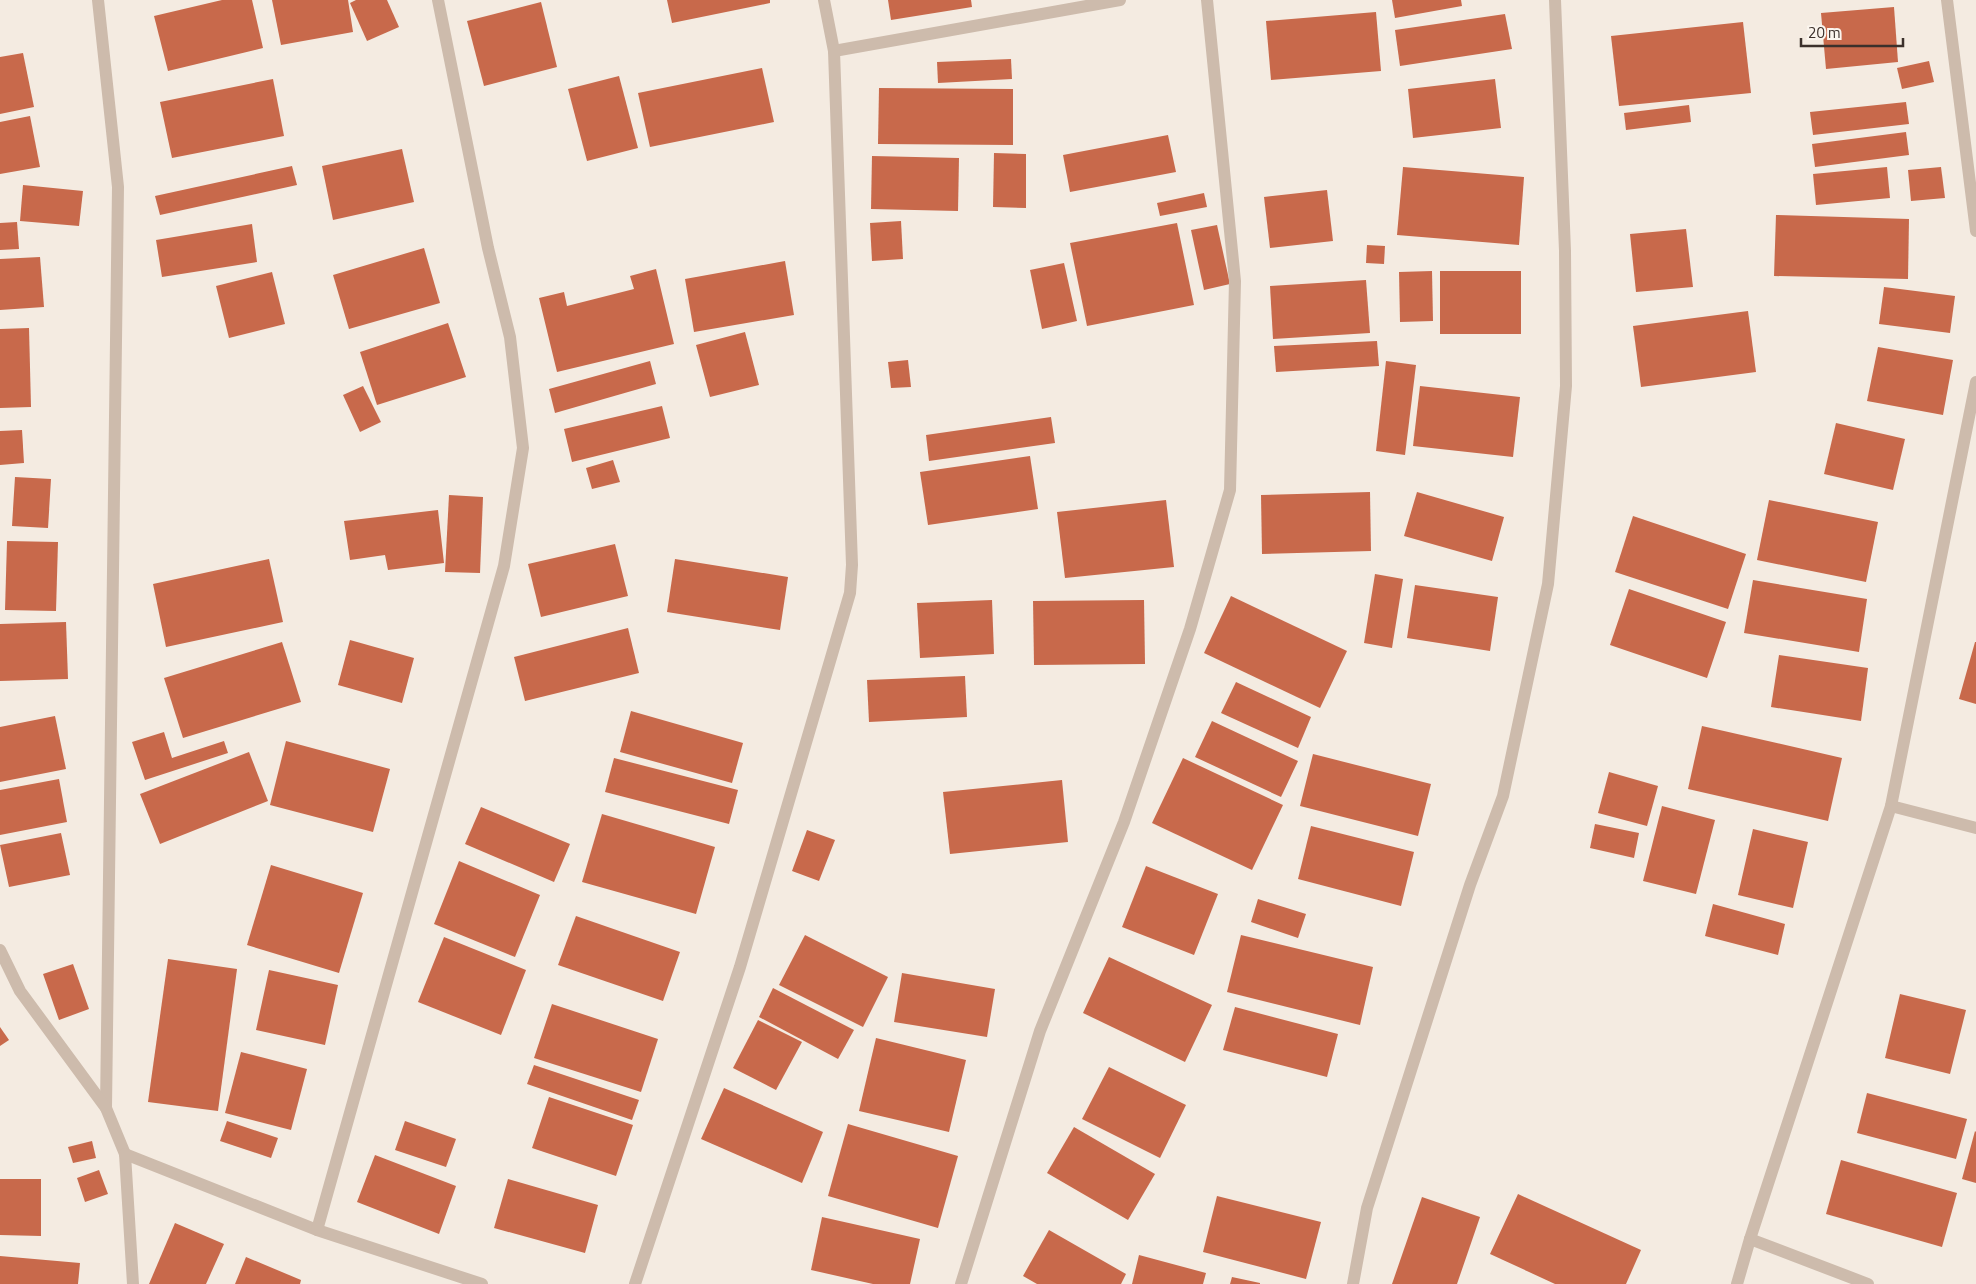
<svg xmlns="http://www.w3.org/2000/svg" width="1976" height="1284" font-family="'Titillium Web',sans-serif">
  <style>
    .building { fill: #c8694b }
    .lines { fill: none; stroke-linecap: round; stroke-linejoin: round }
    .minor { stroke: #cdbbac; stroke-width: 12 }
  </style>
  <rect width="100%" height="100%" fill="#f4ebe1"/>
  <g class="building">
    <polygon points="222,0 252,0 263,48 168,71 154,16"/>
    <polygon points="272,0 348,0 353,32 281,45"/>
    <polygon points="356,0 387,0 399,27 367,41 350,3"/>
    <polygon points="667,0 770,0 770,3 672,23"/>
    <polygon points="888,0 971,0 972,7 891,20"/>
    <polygon points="1392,0 1461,0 1462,6 1395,18"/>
    <polygon points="541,2 557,67 484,86 467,21"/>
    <polygon points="1894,7 1898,62 1826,69 1821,13"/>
    <polygon points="1376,12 1381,71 1271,80 1266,21"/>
    <polygon points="1505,14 1512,49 1400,66 1395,30"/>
    <polygon points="1743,22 1751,93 1619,106 1611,36"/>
    <polygon points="23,53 34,107 0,114 0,57"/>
    <polygon points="1011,59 1012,79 938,83 937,62"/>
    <polygon points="1929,61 1934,82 1902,89 1897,68"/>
    <polygon points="762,68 774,122 650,147 638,93"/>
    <polygon points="619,76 638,148 587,161 568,89"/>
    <polygon points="273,79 284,136 172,158 160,102"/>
    <polygon points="1495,79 1501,128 1413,138 1408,89"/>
    <polygon points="879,88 1013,89 1013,145 878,144"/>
    <polygon points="1906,102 1909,124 1813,135 1810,112"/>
    <polygon points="1689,105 1691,122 1626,130 1624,113"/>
    <polygon points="30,116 40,167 0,174 0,122"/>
    <polygon points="1906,132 1909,155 1815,167 1812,144"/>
    <polygon points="1168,135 1176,172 1070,192 1063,155"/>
    <polygon points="402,149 414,202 333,220 322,166"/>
    <polygon points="994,153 1026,154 1026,208 993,207"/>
    <polygon points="872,156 959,158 958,211 871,209"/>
    <polygon points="292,166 297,185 160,215 155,196"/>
    <polygon points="1403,167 1524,177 1519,245 1397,235"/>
    <polygon points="1887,167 1890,198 1816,205 1813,174"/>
    <polygon points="1941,167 1945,198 1911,201 1908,170"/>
    <polygon points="23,185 83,191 79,226 20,221"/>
    <polygon points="1327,190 1333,241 1270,248 1264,197"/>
    <polygon points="1204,193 1207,207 1160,216 1157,203"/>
    <polygon points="1776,215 1909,219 1908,279 1774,276"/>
    <polygon points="901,221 903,259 872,261 870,223"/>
    <polygon points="17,222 19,249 0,250 0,223"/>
    <polygon points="1177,223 1194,305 1087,326 1070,243"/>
    <polygon points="252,224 257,262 162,277 156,240"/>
    <polygon points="1217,225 1230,284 1204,290 1191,230"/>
    <polygon points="1686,229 1693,287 1636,292 1630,234"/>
    <polygon points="1367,245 1385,246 1384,264 1366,263"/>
    <polygon points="424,248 440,303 349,329 333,275"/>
    <polygon points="40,257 44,307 0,310 0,259"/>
    <polygon points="785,261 794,315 694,332 685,279"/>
    <polygon points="1064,263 1077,321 1042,329 1030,270"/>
    <polygon points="656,269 674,344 557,372 539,298 564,292 567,306 634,289 630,276"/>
    <polygon points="1432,271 1433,321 1400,322 1399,272"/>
    <rect x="1440" y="271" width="81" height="63"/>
    <polygon points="272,272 285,324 229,338 216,286"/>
    <polygon points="1366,280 1370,333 1273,339 1270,286"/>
    <polygon points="1884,287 1955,296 1950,333 1879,324"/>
    <polygon points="1748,311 1756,372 1641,387 1633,326"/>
    <polygon points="448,323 466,377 377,405 360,352"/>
    <polygon points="29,328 31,407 0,408 0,329"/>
    <polygon points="745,332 759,385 710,397 696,345"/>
    <polygon points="1377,341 1379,366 1276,372 1274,346"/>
    <polygon points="1878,347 1953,360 1943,415 1867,401"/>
    <polygon points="908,360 911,387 891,388 888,362"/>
    <polygon points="650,361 656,384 555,413 549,389"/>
    <polygon points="1386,361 1416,365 1405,455 1376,451"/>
    <polygon points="363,386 381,422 360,432 343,395"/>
    <polygon points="1420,386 1520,397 1513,457 1413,446"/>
    <polygon points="662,406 670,438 572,462 564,429"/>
    <polygon points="1051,417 1055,443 929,461 926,435"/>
    <polygon points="1836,423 1905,439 1893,490 1824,474"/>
    <polygon points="22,430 24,463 0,465 0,431"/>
    <polygon points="1030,456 1038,509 928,525 920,472"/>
    <polygon points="613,460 620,482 592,489 586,468"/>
    <polygon points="15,477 51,479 48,528 12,526"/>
    <polygon points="1370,492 1371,551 1262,554 1261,495"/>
    <polygon points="1417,492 1504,517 1492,561 1404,536"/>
    <polygon points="449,495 483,497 480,573 445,572"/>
    <polygon points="1166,500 1174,567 1065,578 1057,512"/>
    <polygon points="1769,500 1878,522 1866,582 1757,560"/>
    <polygon points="438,510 444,563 388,570 385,555 350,560 344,521"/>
    <polygon points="1633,516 1746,554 1728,609 1615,572"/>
    <polygon points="7,541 58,542 56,611 5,610"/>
    <polygon points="615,544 628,596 541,617 528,564"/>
    <polygon points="269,559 283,622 166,647 153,584"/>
    <polygon points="675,559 788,577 780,630 667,612"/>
    <polygon points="1375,574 1403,579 1392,648 1364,643"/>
    <polygon points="1753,580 1867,599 1859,652 1744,633"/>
    <polygon points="1415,585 1498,597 1490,651 1407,638"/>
    <polygon points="1629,589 1726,622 1707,678 1610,645"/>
    <polygon points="1231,596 1347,651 1320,708 1204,653"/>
    <polygon points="992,600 994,654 920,658 917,603"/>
    <polygon points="1144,600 1145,664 1034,665 1033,601"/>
    <polygon points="66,622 68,679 0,681 0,624"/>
    <polygon points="628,628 639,673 525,701 514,657"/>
    <polygon points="350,640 414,658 402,703 338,685"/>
    <polygon points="282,642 301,702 183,738 164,678"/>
    <polygon points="1975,642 1976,642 1976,704 1959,699"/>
    <polygon points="1779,655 1868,668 1861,721 1771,707"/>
    <polygon points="965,676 967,717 869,722 867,680"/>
    <polygon points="1236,682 1311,717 1298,748 1221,713"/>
    <polygon points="631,711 743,743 732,783 620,752"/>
    <polygon points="55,716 66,769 0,782 0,727"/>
    <polygon points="1212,721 1298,761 1281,797 1195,757"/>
    <polygon points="1702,726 1842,758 1828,821 1688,789"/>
    <polygon points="164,732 172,758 224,741 228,753 145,780 132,742"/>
    <polygon points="286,741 390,769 373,832 270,805"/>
    <polygon points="249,752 268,801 160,844 140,794"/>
    <polygon points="1313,754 1431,784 1418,836 1300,806"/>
    <polygon points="614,758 738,790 729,824 605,792"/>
    <polygon points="1183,758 1283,805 1252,870 1152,823"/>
    <polygon points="1609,772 1658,786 1647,826 1598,813"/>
    <polygon points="59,779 67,822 0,835 0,790"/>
    <polygon points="1062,780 1068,842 950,854 943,792"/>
    <polygon points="1662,806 1715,820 1696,894 1643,881"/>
    <polygon points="481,807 570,844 554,882 465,844"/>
    <polygon points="602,814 715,847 696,914 582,882"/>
    <polygon points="1595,824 1639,833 1634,858 1590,848"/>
    <polygon points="1311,826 1414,852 1401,906 1298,879"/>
    <polygon points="1753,829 1808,842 1793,908 1738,895"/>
    <polygon points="807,830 835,840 819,881 792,871"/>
    <polygon points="61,833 70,875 9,887 0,845"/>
    <polygon points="459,861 540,895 515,957 434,924"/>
    <polygon points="271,865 363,893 339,973 247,945"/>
    <polygon points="1146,866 1218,894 1194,955 1122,927"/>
    <polygon points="1258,899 1306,914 1298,938 1251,922"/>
    <polygon points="1713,904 1785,924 1778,955 1705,936"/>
    <polygon points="576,916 680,952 663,1001 558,965"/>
    <polygon points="805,935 888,977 863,1027 779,985"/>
    <polygon points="1241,935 1373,967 1360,1025 1227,992"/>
    <polygon points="444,937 526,970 501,1035 418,1002"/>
    <polygon points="1109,957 1212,1005 1185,1062 1083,1013"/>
    <polygon points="168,959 237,969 218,1111 148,1102"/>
    <polygon points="73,964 89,1009 59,1020 43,974"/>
    <polygon points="269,970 338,985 325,1045 256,1030"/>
    <polygon points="902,973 995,989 987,1037 894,1022"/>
    <polygon points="773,988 854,1030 838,1059 759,1017"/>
    <polygon points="1900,994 1966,1010 1950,1074 1885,1058"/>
    <polygon points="552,1004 658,1039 641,1092 534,1058"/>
    <polygon points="1235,1007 1338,1034 1327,1077 1223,1050"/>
    <polygon points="758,1020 802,1042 776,1090 733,1068"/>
    <polygon points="0,1027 9,1040 0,1046"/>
    <polygon points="876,1038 966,1060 949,1132 859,1111"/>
    <polygon points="241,1052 307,1069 291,1130 225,1113"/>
    <polygon points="534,1065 639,1100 632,1120 527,1084"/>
    <polygon points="1109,1067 1186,1105 1160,1158 1082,1119"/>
    <polygon points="724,1088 823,1132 802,1183 701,1139"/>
    <polygon points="1867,1093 1967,1119 1956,1159 1857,1133"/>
    <polygon points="549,1097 633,1125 616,1176 532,1148"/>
    <polygon points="227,1121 278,1138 271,1158 220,1141"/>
    <polygon points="405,1121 456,1139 446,1167 395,1150"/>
    <polygon points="848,1124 958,1156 938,1228 828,1196"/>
    <polygon points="1074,1127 1155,1174 1128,1220 1047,1173"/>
    <polygon points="1975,1131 1976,1132 1976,1183 1962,1179"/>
    <polygon points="92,1141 96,1158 73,1163 68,1147"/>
    <polygon points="375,1155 456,1186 439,1234 357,1202"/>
    <polygon points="1841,1160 1957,1193 1942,1247 1826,1214"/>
    <polygon points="99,1170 108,1194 85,1202 77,1178"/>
    <polygon points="0,1179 41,1179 41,1236 0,1235"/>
    <polygon points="508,1179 598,1205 585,1253 494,1228"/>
    <polygon points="1518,1194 1641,1250 1626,1284 1555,1284 1490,1254"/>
    <polygon points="1217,1196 1321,1222 1306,1279 1203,1252"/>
    <polygon points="1422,1197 1480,1217 1457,1284 1392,1284"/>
    <polygon points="822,1217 920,1239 910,1284 873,1284 811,1270"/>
    <polygon points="175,1223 224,1244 206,1284 149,1284"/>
    <polygon points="1049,1230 1126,1274 1121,1284 1037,1284 1023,1276"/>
    <polygon points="1139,1255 1206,1273 1203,1284 1132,1284"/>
    <polygon points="0,1256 80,1263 78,1284 0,1284"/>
    <polygon points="246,1257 301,1280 300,1284 235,1284"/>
    <polygon points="1232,1277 1260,1283 1260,1284 1230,1284"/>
  </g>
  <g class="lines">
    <g class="minor">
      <polyline points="98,0 118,187 106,1108"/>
      <polyline points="1947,0 1976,231"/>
      <polyline points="834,51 1120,0"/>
      <polyline points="1891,806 1976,828"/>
      <polyline points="0,950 20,991 106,1108 125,1154 133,1284"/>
      <polyline points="125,1154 317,1230 482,1284"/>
      <polyline points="317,1230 504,566 523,448 510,337 488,248 438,0"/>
      <polyline points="1750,1239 1868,1284"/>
      <polyline points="635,1284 740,967 850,593 852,565 834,51 824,0"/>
      <polyline points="961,1284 1040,1031 1124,822 1190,629 1230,490 1235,281 1207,0"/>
      <polyline points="1353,1284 1367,1208 1470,885 1503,796 1548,584 1566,386 1565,251 1555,0"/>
      <polyline points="1737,1284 1750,1239 1891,806 1976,382"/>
    </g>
  </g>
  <path d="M1801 38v8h102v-8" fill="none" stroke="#3b302b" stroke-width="2.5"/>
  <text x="1808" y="38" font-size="15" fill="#3b302b" stroke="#fbf5ee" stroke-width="4" paint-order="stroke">20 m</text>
</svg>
